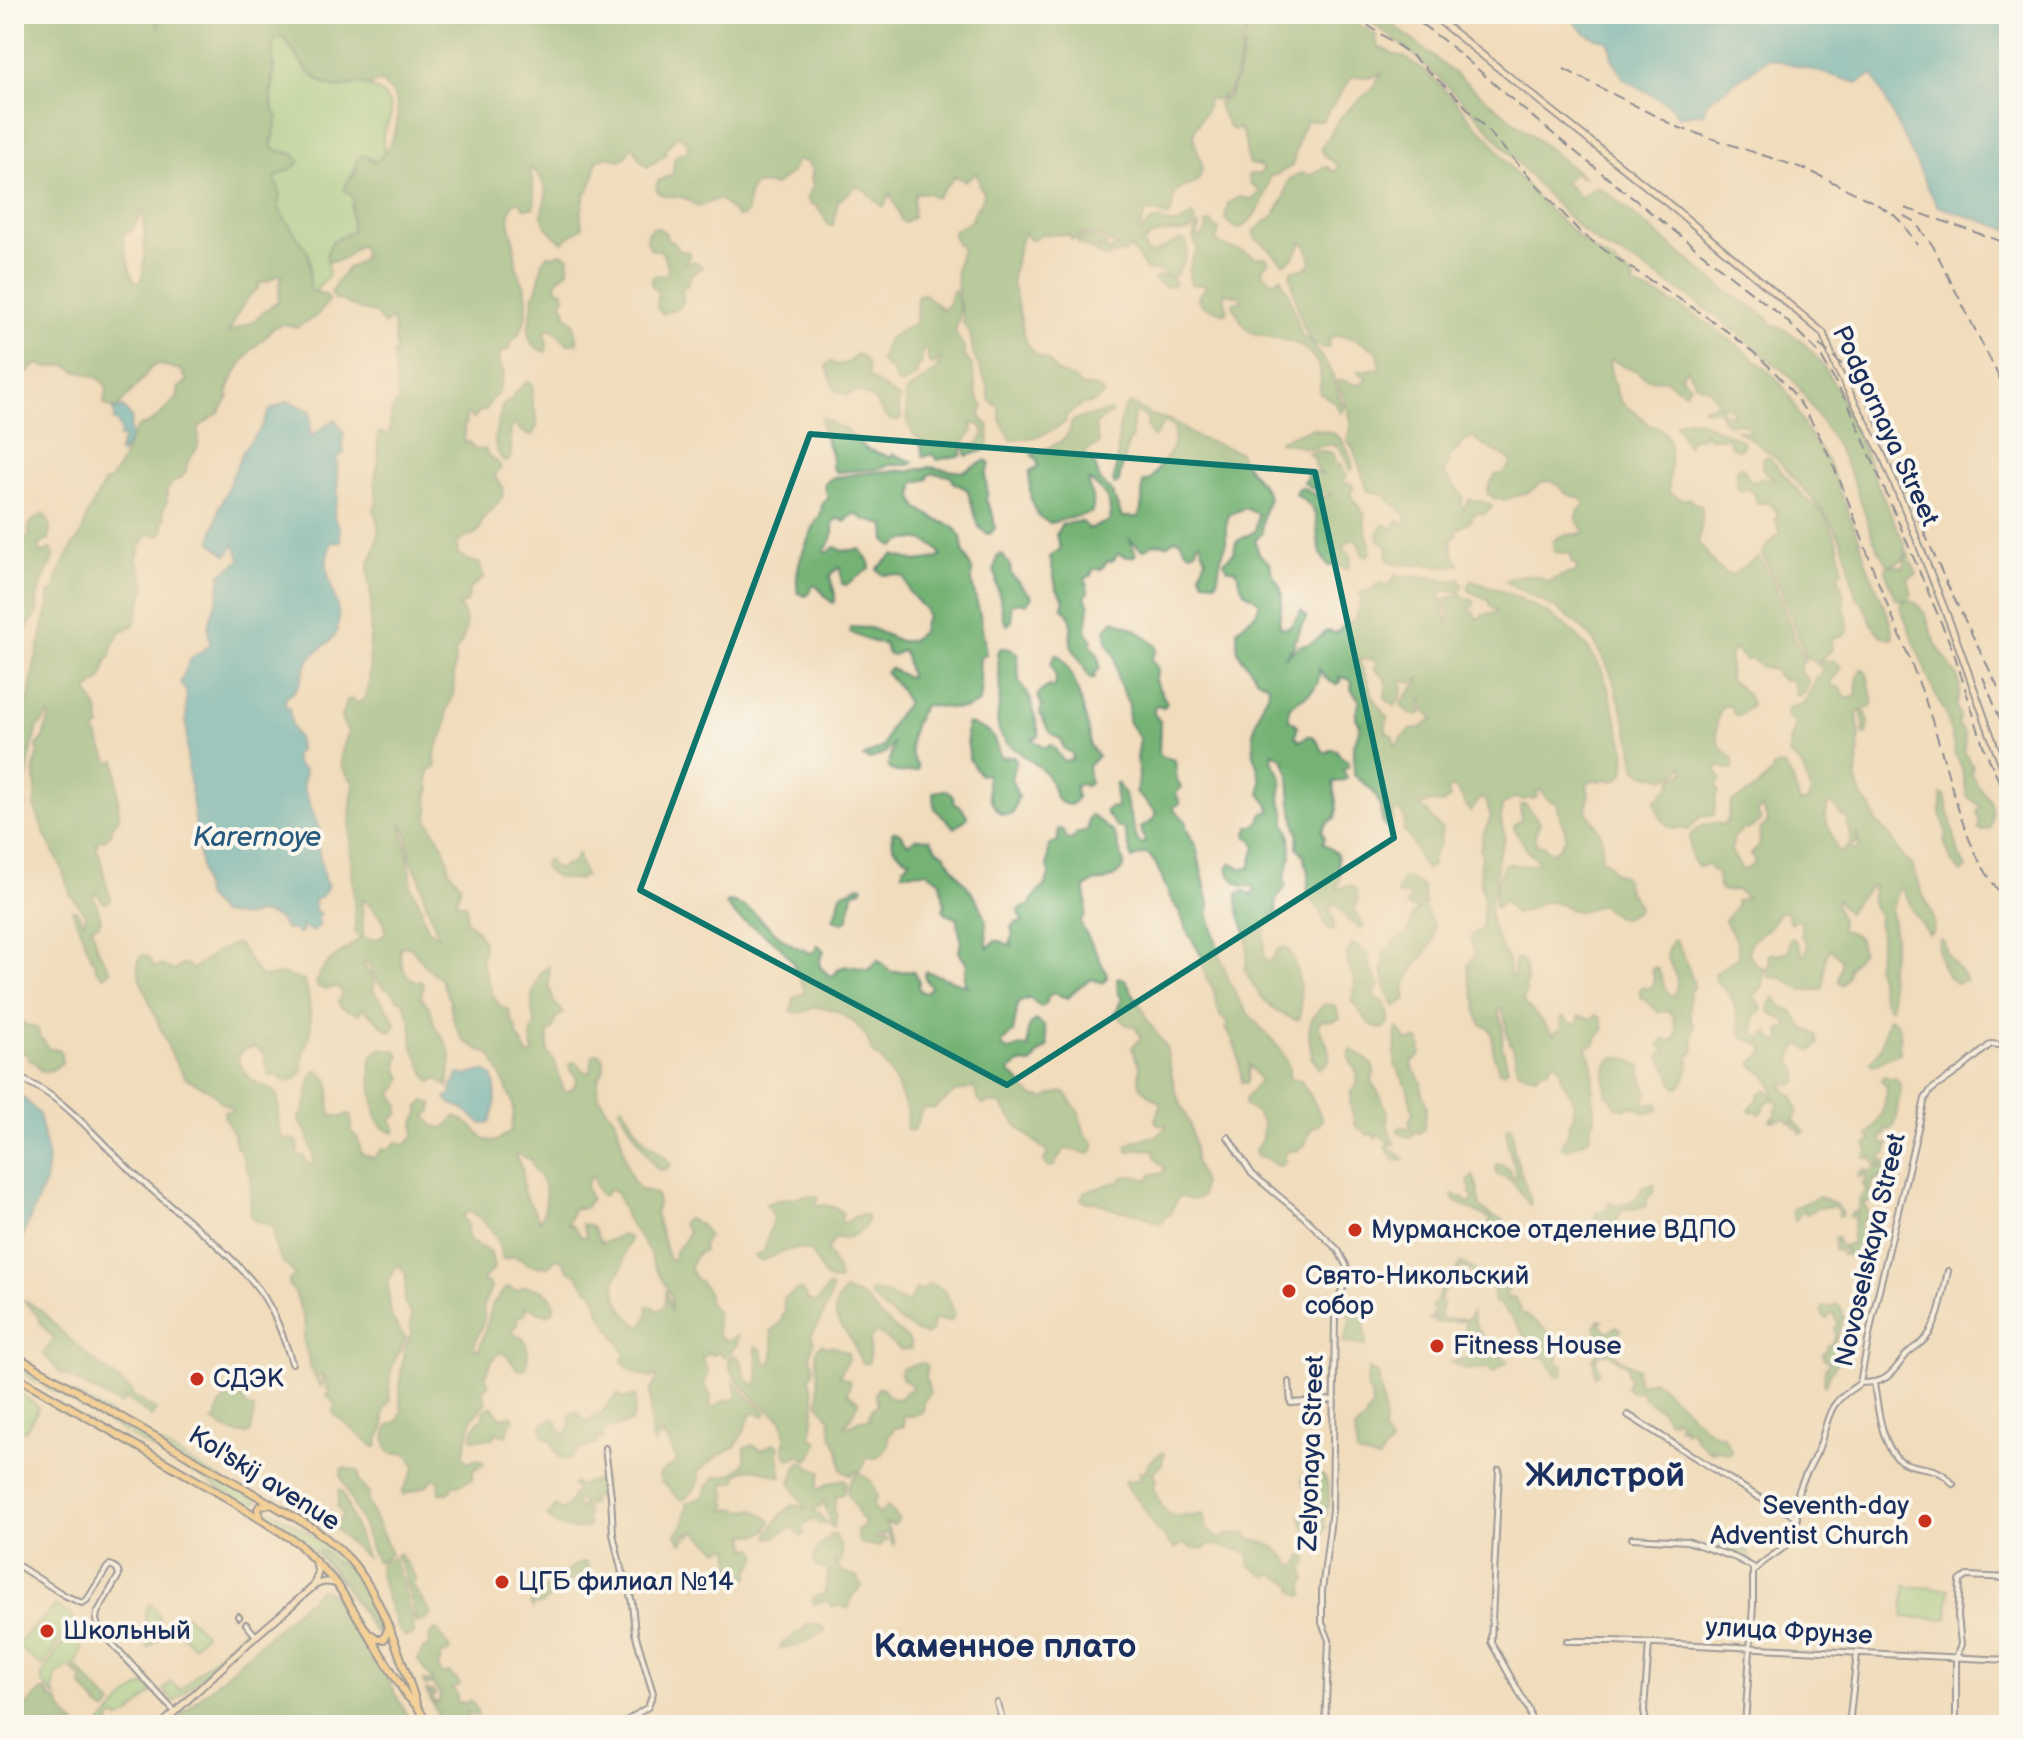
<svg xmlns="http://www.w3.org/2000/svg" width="2023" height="1739" font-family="'Balsamiq Sans',sans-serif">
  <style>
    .green { fill: #90d189; stroke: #568074; stroke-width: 2; fill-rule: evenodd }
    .forest { fill: #74b375; stroke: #48716a; stroke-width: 2; fill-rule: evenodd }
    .water { fill: #3dabbc; stroke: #2c6d8d; stroke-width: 2 }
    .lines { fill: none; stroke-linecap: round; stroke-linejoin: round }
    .street-casing { stroke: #3b496c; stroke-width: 8 }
    .secondary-casing { stroke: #3b496c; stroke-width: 9 }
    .primary-casing { stroke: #3b496c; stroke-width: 10 }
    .street { stroke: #fff; stroke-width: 4 }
    .secondary { stroke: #fbe6c4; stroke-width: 5 }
    .primary { stroke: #f5c16b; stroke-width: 6 }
    .rail { stroke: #1b2f5e; stroke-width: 2; stroke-dasharray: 12 6; stroke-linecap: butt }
    .marked { fill: none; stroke: #0f766e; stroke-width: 6; stroke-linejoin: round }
    .poi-dot { fill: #c8321e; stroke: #fbf7ec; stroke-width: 3 }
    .labels { text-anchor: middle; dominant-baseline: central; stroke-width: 8; stroke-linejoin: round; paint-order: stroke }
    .street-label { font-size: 26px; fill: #1b2f5e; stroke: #fbf7ec }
    .poi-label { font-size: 26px; fill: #1b2f5e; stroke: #fbf7ec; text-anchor: start }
    .water-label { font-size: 28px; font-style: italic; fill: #275a7f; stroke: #fbf7ec }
    .district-label { font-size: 34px; font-weight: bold; fill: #1b2f5e; stroke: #fbf7ec }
  </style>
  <rect width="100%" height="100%" fill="#fbf7ec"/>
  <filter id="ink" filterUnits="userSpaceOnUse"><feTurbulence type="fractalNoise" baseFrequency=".0125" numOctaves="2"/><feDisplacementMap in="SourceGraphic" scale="16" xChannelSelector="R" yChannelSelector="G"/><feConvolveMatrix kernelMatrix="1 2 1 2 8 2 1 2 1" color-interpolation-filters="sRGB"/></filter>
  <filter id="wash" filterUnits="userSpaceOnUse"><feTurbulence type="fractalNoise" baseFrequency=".006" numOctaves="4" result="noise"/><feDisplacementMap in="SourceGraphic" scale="32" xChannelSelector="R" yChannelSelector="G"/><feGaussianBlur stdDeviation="1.8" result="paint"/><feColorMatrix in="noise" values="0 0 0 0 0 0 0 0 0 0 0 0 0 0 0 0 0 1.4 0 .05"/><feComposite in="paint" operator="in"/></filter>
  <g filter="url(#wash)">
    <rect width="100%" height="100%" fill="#f1dcbc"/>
    <g class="green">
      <path d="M 278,37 L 283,37 C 297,58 310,82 336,88 C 344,89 352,84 361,84 C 376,86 395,101 390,117 C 389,123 384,128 383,134 C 381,148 390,151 376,161 L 367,157 L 357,159 C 356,173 348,178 345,191 L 350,194 L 354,201 L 351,208 L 352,231 C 326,247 325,245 329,276 L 324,280 L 315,292 L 310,290 L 310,260 L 294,231 L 283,217 L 278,204 L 280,195 L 275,177 L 289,170 L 294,154 L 277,150 L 272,147 L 274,131 L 278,118 C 262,91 282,81 271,58 L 273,54 L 275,40 Z"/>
      <polygon points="14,1359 130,1426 126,1433 14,1369"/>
      <polygon points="14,1379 124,1443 122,1446 14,1383"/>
      <polygon points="14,1390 28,1399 39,1408 25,1431 14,1424"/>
      <polygon points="134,1429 259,1501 254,1504 253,1508 130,1436"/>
      <path d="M 265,1507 C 323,1540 360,1562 385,1627 L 383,1632 L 378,1634 L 375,1633 L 342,1583 L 312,1549 L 264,1512 L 263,1510 ZM 321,1550 L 338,1565 L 346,1564 C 358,1580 378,1613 380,1631 L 377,1632 L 338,1575 L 319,1552 Z"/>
      <polygon points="1905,1586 1949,1589 1947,1619 1903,1617"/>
      <path d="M 150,1604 C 161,1613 160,1624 162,1637 L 148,1648 L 145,1612 Z"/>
      <polygon points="56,1605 73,1618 43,1667 16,1645"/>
      <polygon points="184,1613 205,1634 193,1646 172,1625"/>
      <path d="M 75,1624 L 82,1625 L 89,1630 C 88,1635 84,1639 83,1644 C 82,1650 80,1657 77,1663 L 56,1675 L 53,1691 L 56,1696 L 53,1695 L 42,1682 L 42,1675 Z"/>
      <polygon points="244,1629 248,1633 174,1702 163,1690 171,1682 180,1690"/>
      <polygon points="143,1685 147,1686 153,1692 128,1716 118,1719 115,1716 109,1721 111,1723 109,1725 100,1725 128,1696"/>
    </g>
    <g class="forest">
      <path d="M 14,14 L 156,14 L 159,31 L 158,14 L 1248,14 L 1242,19 L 1246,22 L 1245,34 L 1253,14 L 1342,14 L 1376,35 L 1378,47 L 1399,56 L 1403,56 L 1426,72 L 1456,101 L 1473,122 L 1490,139 L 1511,168 L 1544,205 L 1591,248 L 1608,259 L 1634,279 L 1633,286 L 1662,297 L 1692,313 L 1731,340 L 1772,374 L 1783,386 L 1792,400 L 1805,428 L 1828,462 L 1860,541 L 1866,563 L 1887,612 L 1893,633 L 1892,639 C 1873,638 1870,616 1862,603 C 1858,597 1857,600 1855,593 C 1851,577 1849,561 1843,546 C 1834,521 1818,505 1800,486 C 1793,478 1787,469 1780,462 C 1767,449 1751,439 1735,429 L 1750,433 L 1746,425 L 1739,423 L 1728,424 L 1722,419 L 1725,413 L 1732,417 L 1731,408 L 1720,405 L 1722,411 L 1721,415 L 1718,410 L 1704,410 L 1703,408 L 1718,403 L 1709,389 L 1695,383 L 1687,369 L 1680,376 L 1690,385 L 1686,392 L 1682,391 L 1666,380 L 1648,379 L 1635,370 L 1622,366 L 1613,360 L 1609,361 C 1610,370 1616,395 1621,401 C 1628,410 1641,413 1647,424 C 1651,426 1655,426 1659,428 C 1678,437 1667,476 1669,492 L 1683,500 L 1688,498 L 1692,502 L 1701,505 C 1704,517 1701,531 1698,543 C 1712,555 1712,569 1731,575 L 1758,557 C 1777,581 1784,611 1795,639 C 1798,647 1803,654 1805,662 L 1801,663 C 1798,676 1806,673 1809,682 L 1804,693 L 1798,696 L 1796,695 L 1792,679 L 1783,681 L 1774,670 L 1760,666 L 1751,658 L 1746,661 L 1734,649 L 1730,656 L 1729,679 C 1738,687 1750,693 1751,706 L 1739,716 L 1734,714 L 1731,707 L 1724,705 C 1717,714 1714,732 1719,744 C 1722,750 1728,754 1733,759 L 1733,770 L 1717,766 L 1717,773 L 1721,779 L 1716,786 L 1719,793 L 1716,795 L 1714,815 L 1700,817 L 1689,830 L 1677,828 L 1672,829 C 1662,822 1657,813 1655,801 L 1669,787 L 1674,777 L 1685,772 L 1683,765 L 1678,772 L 1667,778 L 1646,775 L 1638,770 L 1635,767 L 1631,740 L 1619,699 L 1616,695 L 1617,689 C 1608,668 1600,644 1582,628 C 1561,607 1529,597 1505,581 C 1519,573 1536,573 1548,582 L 1564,575 L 1576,572 L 1577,566 C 1569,561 1571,563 1571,554 L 1554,552 L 1553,542 C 1560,531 1575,537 1585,532 L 1576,520 L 1578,512 L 1585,503 L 1580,498 L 1567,494 L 1553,481 L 1543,482 L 1529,492 L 1503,500 L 1499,497 L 1495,499 L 1487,493 L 1489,486 L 1495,475 C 1505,474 1508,469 1512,461 C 1499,452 1485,448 1473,437 L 1460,443 L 1460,447 L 1449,457 L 1448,466 L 1444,471 L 1445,475 L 1463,496 L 1461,504 L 1463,509 L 1470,499 L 1490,504 L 1492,508 L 1484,514 L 1478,513 L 1472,516 L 1470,521 L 1457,530 L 1455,537 L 1451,540 L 1453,553 L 1459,564 L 1453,566 L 1396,564 L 1389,561 L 1387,557 L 1388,547 L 1379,540 L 1378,532 L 1384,524 L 1392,528 L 1398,520 L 1406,524 L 1407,520 C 1402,505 1392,507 1384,494 L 1368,491 L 1353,448 L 1347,440 C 1356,411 1344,407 1338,381 C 1346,378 1353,386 1361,385 L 1367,377 L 1359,374 L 1358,371 L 1380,368 L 1378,353 C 1370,346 1352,336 1342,336 C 1337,335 1333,337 1329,338 L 1329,346 L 1327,348 C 1322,347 1318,348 1314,344 C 1300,331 1295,292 1290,274 L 1293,270 L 1303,269 L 1311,263 L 1307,246 L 1302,242 L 1294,257 L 1284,264 C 1274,256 1268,244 1256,239 L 1253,232 L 1274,215 L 1284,198 L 1288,181 L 1301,173 L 1311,175 L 1323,167 L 1328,167 L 1332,171 L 1335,171 L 1339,166 L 1325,156 L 1321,149 L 1322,145 C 1330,139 1333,127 1339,119 C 1353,103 1374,92 1382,73 L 1373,77 L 1352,77 L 1322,121 L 1306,121 L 1300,134 L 1292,166 L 1276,175 L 1270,176 C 1267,196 1258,216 1240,229 C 1233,228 1228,224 1225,218 L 1228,203 L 1240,197 L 1253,199 L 1260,191 L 1250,184 L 1248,176 L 1250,174 L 1259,174 L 1263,171 L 1260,166 L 1250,164 L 1248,162 C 1244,149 1249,141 1239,128 L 1233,130 L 1229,127 L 1218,105 L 1222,99 L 1228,97 C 1239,78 1242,57 1246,36 L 1242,38 L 1241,54 L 1235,78 L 1229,92 L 1216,101 L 1211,98 L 1208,100 C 1207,104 1207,109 1205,112 C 1202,120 1195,125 1194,133 C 1192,148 1207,161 1200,176 C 1191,195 1173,175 1172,211 L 1167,217 L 1159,213 L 1146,212 L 1139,231 L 1141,233 C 1145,226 1151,220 1160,219 C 1173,229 1181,223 1192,215 L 1196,222 L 1190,231 C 1174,234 1154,229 1143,244 L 1148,253 L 1152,254 L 1180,240 L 1185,240 C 1190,249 1185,263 1178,270 L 1179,272 L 1171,278 L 1174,281 L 1174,285 L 1166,287 L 1155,280 L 1154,279 C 1163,272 1163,278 1169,277 L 1159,270 L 1147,271 L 1136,254 L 1128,247 L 1126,252 L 1114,255 L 1111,253 L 1109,258 L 1099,255 L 1096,253 L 1102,249 L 1096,248 L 1093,250 L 1079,244 L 1077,240 C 1088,233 1096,239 1107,244 L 1106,249 L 1111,251 L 1114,248 L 1119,247 L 1097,235 L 1083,234 L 1072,240 L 1069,235 L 1041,234 L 1032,240 L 1028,239 L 1024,232 C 1021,238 1012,273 1012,280 C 1013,290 1017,300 1019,310 C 1024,328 1021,341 1037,355 C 1040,358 1045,358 1048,361 C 1053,365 1054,371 1061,374 C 1069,378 1076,377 1080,386 C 1088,388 1096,385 1103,392 L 1103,396 L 1092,403 L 1082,404 L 1066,416 L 1066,422 C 1050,433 1030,440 1011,440 C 1005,430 998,420 1000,408 L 990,401 L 987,385 L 974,356 L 970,334 L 963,323 L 963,315 L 957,296 L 960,315 L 955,332 L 964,348 L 965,356 L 972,366 L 977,396 L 984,407 L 980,417 L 989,426 L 988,449 L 967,456 L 965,448 L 970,445 L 977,444 L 984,435 C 983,427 980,424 972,423 L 973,431 L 962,444 L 962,455 L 937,460 L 932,454 L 923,457 L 920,440 L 913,434 L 908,423 L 905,393 C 917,381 936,377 941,359 L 939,357 L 936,363 L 931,365 L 928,361 L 928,350 L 923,349 L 921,363 L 916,372 L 917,375 L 902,385 L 897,383 L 892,370 L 885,367 L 880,360 L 888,339 L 916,322 C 917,314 915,301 918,295 L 924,294 C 931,300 937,304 943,310 L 949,304 L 952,291 L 954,290 L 958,294 L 956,270 L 962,247 C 955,244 953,238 953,231 L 972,220 C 973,208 983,204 984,193 L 979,185 L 980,181 L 976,173 L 965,181 L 955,176 L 936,198 L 928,193 L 916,193 L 914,199 L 913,217 L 904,223 L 900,219 C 900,210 893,202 890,193 L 885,205 L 882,207 L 864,189 L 855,186 L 849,193 L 838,201 L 833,226 L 829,226 L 817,206 L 810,204 L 807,197 L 813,187 L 811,176 L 813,172 L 807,162 L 797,160 L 791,173 L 774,186 C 747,179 749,192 747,213 L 743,216 L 737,217 L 723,202 L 718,199 L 698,207 C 693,203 687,198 680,197 C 669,195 663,199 656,189 L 658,181 L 673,174 C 673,162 673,152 688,152 L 687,142 L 678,135 L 665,150 L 666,155 L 647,167 L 639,159 L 634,147 L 630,148 L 628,154 L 622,160 L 606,157 L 597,160 C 595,170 594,187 585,194 C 584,204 578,216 583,227 L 562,242 C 553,236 544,226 542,215 C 541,208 546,203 546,195 C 546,185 539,172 530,168 L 535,201 L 533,208 L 524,208 L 520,202 L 515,202 C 506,214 510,224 513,238 C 515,247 515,255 516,264 C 518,272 522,280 525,288 C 530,304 526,331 512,341 L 510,349 L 500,353 L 499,363 L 504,372 L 498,395 L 494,396 L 486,410 L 479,412 L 473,419 L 468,414 L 466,415 L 466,424 L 464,426 L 465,432 L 464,441 L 469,442 L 475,450 L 485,449 L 489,456 L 500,465 L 501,469 L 496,472 L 495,477 L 504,488 L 502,497 L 493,509 L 483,518 L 480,528 L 476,534 L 462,538 L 457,545 L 458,554 L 468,560 L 480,564 L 484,578 L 469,589 L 468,601 L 459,607 C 471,619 465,641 455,652 C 456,660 454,665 454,672 C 454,689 455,696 446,711 C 451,729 437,740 435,755 C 435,759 436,764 436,768 L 430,770 C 428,777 427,783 430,789 L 427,797 L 429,809 L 428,820 L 442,844 L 448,860 L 449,870 L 461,885 L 456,902 L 463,904 L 465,903 L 467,906 L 466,921 L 476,929 L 483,942 L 484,951 L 481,959 L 492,993 L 500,1006 L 509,1010 L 512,1022 L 517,1029 L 517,1036 C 523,1042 524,1049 529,1056 L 533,1053 L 531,1036 L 535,1022 L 532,1012 L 532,995 L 541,972 L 549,966 C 551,973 548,980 549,987 C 551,993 553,994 553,1001 L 564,1013 L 556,1018 L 553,1029 L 548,1033 L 548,1052 L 555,1062 L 563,1090 L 566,1092 L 574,1087 L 577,1078 L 571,1071 L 570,1064 L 575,1062 L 584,1071 L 590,1073 L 592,1056 L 597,1053 C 606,1056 604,1065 603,1072 C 597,1078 596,1087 599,1095 C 602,1106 611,1112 616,1122 C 624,1141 625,1179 642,1191 L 645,1190 L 657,1195 L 658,1206 L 655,1213 L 668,1257 L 671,1261 L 674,1259 L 675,1251 L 684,1242 L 688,1232 L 682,1224 L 687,1218 L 702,1226 L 708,1235 L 703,1245 L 704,1251 L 698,1253 L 689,1267 L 696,1280 L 699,1280 L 708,1292 L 708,1301 L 716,1312 L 718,1335 L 728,1341 L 737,1335 C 741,1345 732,1352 724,1357 L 719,1351 L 713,1355 L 707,1352 L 707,1356 L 701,1357 L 709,1373 L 704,1384 L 711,1397 L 710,1405 L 714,1408 L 725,1400 L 734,1400 L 737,1395 L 734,1382 L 746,1395 L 767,1412 L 765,1416 L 756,1413 L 750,1415 C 748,1426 740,1436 736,1446 C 725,1453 712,1457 704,1468 L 701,1469 L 698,1473 C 701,1485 692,1493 683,1500 C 674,1497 670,1486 661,1482 L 659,1475 L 662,1471 L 675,1463 L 677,1458 L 673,1455 L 668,1440 L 663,1438 L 661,1433 L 655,1433 L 655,1435 L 661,1438 L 656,1440 L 656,1445 L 651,1440 L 650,1392 L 657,1379 L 655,1376 L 651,1378 C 641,1376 625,1369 621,1359 L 625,1356 L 624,1351 L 600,1313 L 595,1295 L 592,1291 L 587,1289 L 577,1275 L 568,1270 L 561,1259 L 555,1259 L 548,1267 C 543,1266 537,1267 531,1265 C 524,1263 523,1258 510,1256 L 508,1259 L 503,1259 C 499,1252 500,1246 497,1239 C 493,1229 478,1216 469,1211 L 462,1217 L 468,1224 C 463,1245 478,1244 491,1252 L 494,1269 L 483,1279 L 483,1281 L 489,1283 L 491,1288 L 483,1306 C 488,1321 477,1333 474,1347 L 476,1349 L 479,1350 L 481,1344 L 493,1303 L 507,1287 L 517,1291 L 525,1286 C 540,1289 555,1292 554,1310 L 547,1315 L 534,1309 L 525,1307 L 525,1315 L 517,1317 L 517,1325 L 512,1330 L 515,1335 L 524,1339 C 529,1350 529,1357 525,1369 L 518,1370 L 507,1356 L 500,1352 L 491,1362 L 485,1376 L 489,1385 L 483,1390 L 486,1402 L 472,1419 L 463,1456 L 468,1463 L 477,1459 L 483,1462 L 484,1464 L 473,1470 L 473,1479 L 459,1485 L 452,1485 L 451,1491 L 448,1493 L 440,1493 L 439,1481 L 434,1478 L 427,1486 L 403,1495 L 402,1492 L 415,1468 L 409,1456 L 405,1453 L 395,1454 L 389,1452 L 385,1439 L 388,1426 L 398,1421 L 402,1410 L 400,1401 L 400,1381 L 404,1349 L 411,1334 L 410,1324 L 412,1316 L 404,1302 L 406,1275 L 398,1264 L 388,1280 L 389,1298 L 391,1316 L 398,1328 L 406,1338 L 392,1366 L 389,1385 L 390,1401 L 384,1410 L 384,1430 L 380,1435 L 377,1447 L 374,1447 L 336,1416 L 332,1410 L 336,1407 L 331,1400 L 331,1396 L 327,1397 L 329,1389 L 326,1388 L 326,1381 L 322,1381 L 321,1379 L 324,1377 L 322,1375 L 316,1377 L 319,1384 L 324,1383 L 320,1386 L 321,1388 L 312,1372 L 313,1369 L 309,1368 L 311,1366 L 303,1340 L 305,1329 L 304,1324 L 305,1324 L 295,1292 L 288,1285 L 290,1279 L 295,1275 C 291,1268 286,1266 282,1261 C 274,1250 273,1239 274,1227 L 256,1221 L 250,1216 L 251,1177 L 245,1166 L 246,1165 L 239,1148 L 236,1147 L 234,1135 L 224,1116 L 224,1111 L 230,1112 L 232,1108 L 222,1103 L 211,1091 L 186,1078 L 180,1070 L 172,1056 L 140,979 L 138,966 L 139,958 L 143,955 L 149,957 L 154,967 L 161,965 L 174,971 L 183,964 L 188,965 L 193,970 L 196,966 L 218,951 C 225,950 229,945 237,943 C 247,953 251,967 262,977 L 282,974 L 304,981 C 309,992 312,1021 310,1033 C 307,1050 300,1050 303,1071 L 296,1079 L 288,1082 L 276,1075 L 269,1076 L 264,1054 L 256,1047 L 244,1049 L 238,1057 C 241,1067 246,1077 256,1083 C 263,1087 273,1086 277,1095 C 281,1105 277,1115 279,1126 C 280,1130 281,1134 282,1138 L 296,1141 L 298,1144 L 298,1154 L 305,1158 L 307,1163 L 311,1164 L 313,1163 L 313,1152 L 308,1139 L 309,1136 L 299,1121 L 299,1118 L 304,1110 L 312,1075 L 317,1070 C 339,1086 325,1092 331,1115 L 342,1117 L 347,1114 L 351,1116 L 352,1133 L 357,1137 L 362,1154 L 374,1158 L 383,1148 L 388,1149 L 397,1142 L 403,1144 L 407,1144 L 414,1135 L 414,1124 L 419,1113 L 419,1107 L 425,1101 L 433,1104 L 432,1111 L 426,1116 L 433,1126 L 445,1128 L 456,1116 L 473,1127 L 484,1139 L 495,1142 L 511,1131 C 512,1123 515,1113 513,1105 C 512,1098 493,1058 489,1053 L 486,1053 L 464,1041 L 457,1029 L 452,1015 L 450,1000 L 440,978 L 426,967 L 411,947 L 403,946 L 400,949 C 400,961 404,982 420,981 L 424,984 L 421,997 L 430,1008 L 435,1027 L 445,1041 L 451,1056 L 448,1087 L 440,1080 L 435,1080 L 431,1082 L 428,1079 L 413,1048 L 411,1021 L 403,1001 L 398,1000 L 392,991 C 380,988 371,974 369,963 L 365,962 L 364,965 L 375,983 L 373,990 L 391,1013 L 396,1025 L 392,1031 L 386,1029 L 363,1008 L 358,1014 L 342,1008 L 338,1002 L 342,993 L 338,987 L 324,989 L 317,986 L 316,982 C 323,961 344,952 360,938 L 355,933 C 356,884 344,835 354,784 C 350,778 345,773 342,766 C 338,754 346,743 348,732 L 341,719 L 347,700 L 351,699 L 358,703 L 364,699 L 369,683 L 371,596 L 368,573 L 370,559 C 376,551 379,534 378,524 C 378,519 375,514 373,510 L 377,502 L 375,479 L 379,459 L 377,437 L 379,432 L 386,435 L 389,434 L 392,410 L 398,402 L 398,398 L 393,354 L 396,352 L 394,329 L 392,318 L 384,325 L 375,313 L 360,310 L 341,300 L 336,300 L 331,294 C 334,283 342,277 348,267 L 352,266 L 365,257 L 361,245 C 347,251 352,259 330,262 L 326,255 L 332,242 L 352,231 L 351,208 L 354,200 L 350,194 L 347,193 L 344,189 L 348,181 L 356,173 L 357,159 L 363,155 L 375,162 C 396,147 409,102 384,85 L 384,83 L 378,82 L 368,86 L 356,84 L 337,88 L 327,84 L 310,74 L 284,38 L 275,39 C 273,46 270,100 272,106 C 273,109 277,115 278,118 L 274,131 L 275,135 L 272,138 L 272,147 L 279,151 L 294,154 L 300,162 L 291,169 L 275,177 L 280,195 L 278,202 L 280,211 L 309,254 L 310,290 L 326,295 L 329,300 L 317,316 L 304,323 L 297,327 L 283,324 L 272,328 C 265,343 257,341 250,352 C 240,366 229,380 227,397 L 229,397 L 219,413 L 199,427 L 198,447 L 187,463 L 186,471 L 182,477 L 172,483 L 167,490 L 167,501 L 163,511 L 165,518 L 162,523 L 164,528 L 161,535 L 145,535 L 144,541 L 140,546 L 140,551 L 136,558 L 144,577 L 145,588 L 134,625 L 120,632 L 117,639 L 113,643 L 111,656 L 107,660 L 103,676 L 100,681 L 90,688 L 88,693 L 98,709 L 100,727 L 95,731 L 106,756 L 111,763 L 116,760 C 118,781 118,800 119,819 L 111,828 L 111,835 L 104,840 L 99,840 L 96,846 C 104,863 103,881 111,898 L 109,902 L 104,903 L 97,893 L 93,894 L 101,919 L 99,924 L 92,927 L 97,947 L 110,971 L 103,976 L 97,971 L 72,910 L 76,910 L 84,922 L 86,914 L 70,894 L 61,866 L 46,837 L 35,808 L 36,788 L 34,768 L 38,752 L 37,745 L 42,740 L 50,716 L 49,714 L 37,729 C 37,737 34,740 32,748 C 28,764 28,780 22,796 L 26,804 L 14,826 C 14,800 9,746 21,725 L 18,718 C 30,706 31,684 34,666 C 37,652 42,638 44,624 C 45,618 48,612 49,606 C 49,604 49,596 48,593 L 50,594 L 56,588 L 56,582 L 63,564 L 74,544 L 81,535 L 87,516 L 105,481 L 109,481 C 113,475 118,469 121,463 C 127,451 128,436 139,426 C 154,425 167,407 178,397 L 178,389 L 187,381 L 181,370 L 156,364 L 149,370 L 144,378 L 116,409 L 105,405 L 104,401 L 107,389 C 102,375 87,375 74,370 C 72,369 70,367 68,366 C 62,365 53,367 48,368 L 38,364 L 29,371 L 22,379 L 17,376 L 14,379 L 14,182 L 18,179 L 18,171 L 14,169 ZM 142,211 C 146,222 145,273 140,282 L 135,282 C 127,267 126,250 122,234 L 131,231 L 140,217 L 139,213 ZM 277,275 L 283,276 L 280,282 L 278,302 C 267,307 261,315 252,322 C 246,325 234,330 228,333 C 237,319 242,299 259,288 L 258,284 L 268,281 ZM 401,822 L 407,833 L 410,857 L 420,879 L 424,897 L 438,935 L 429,930 L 422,915 L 422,908 L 411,887 L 411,872 ZM 362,900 L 367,902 L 384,921 L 386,933 L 376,940 L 362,937 L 363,936 ZM 517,1153 L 522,1157 L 531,1159 C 532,1167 534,1170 539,1176 C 549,1191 547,1207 540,1221 L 523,1191 C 524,1184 522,1177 523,1171 L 515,1155 ZM 592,1176 C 596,1183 596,1194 604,1196 L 610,1189 L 617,1194 L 627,1219 L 650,1253 L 653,1264 L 671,1295 L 671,1312 L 666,1290 L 665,1306 L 657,1311 L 654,1307 L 647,1306 L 648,1314 L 643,1325 L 637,1325 C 625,1315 612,1297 616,1279 C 618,1273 620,1274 622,1268 C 626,1258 622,1265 624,1255 C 625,1249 629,1245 630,1238 C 619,1230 613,1242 601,1243 L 592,1227 L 582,1224 L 587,1236 L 582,1237 L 571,1224 L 569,1225 L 568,1222 L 572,1214 L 572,1209 L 586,1207 L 591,1199 L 586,1187 L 590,1177 Z"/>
      <path d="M 1357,14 L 1381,15 L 1584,177 L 1581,177 L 1574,172 L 1565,182 L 1580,198 L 1596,187 L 1605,191 L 1727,292 L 1767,317 L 1773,325 C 1828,342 1852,424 1872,471 C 1882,496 1894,521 1905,545 L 1904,559 L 1891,565 L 1904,567 L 1907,551 L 1917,574 L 1908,578 L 1912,594 L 1909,599 L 1917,604 L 1925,614 L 1936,644 L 1958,677 L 1960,691 L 1956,707 L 1960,716 L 1958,724 L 1965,734 L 1964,751 L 1973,766 L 1971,772 C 1981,801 1999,791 1990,829 L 1982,831 L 1978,828 L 1980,823 L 1977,812 L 1980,806 L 1967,796 L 1962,768 L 1954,752 L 1954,746 L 1946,714 L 1934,692 L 1900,606 L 1900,603 L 1908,600 L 1896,599 L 1894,595 L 1885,570 L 1888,564 C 1872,545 1867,518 1859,496 C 1847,460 1826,428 1805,397 C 1803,391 1789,375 1783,369 C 1780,367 1776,366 1773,363 C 1726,319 1674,286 1620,254 C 1584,247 1508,149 1479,118 C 1442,80 1403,41 1357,14 Z"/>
      <path d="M 1211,222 L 1214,227 L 1219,229 L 1218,236 L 1215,240 C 1227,252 1243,247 1255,258 L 1266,257 L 1269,261 L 1261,271 L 1273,282 L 1280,277 L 1281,278 L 1288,292 L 1302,336 L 1308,339 L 1331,370 L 1342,404 L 1345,407 L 1341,413 L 1334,402 L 1319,392 C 1327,363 1307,344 1281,339 C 1271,337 1260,337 1251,332 C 1242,327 1238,314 1233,306 L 1233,303 L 1236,301 L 1243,301 L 1240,296 L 1224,293 L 1227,310 L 1225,314 L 1200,304 L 1198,298 L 1200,293 L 1206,288 L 1204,285 L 1191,284 C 1186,271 1191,259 1198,248 L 1193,240 L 1195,228 L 1199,225 L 1200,227 L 1197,237 L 1199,240 L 1206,231 L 1206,223 Z"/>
      <path d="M 656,227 L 665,232 L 667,239 L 673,242 L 678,250 L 689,252 L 690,254 L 685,264 L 695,261 L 702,267 L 701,269 L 691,274 L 688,284 L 683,288 C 682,291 683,295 683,299 C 682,312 672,308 663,314 L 657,309 L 658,293 L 651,284 L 652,278 L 657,275 L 664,276 L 667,274 L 668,267 L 661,250 L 651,250 C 646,241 643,230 656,227 Z"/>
      <path d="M 561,253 L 569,257 L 568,270 L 557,280 L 556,288 L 564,292 L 565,298 L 561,303 L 566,310 L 565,314 L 574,323 C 574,330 579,336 577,343 L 567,344 L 552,329 L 548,329 L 545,334 L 547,342 L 546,352 C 515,343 535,315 533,296 L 536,292 L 544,258 L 548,255 L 552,256 Z"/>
      <path d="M 857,354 C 868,359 869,366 868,377 L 900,399 L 898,405 L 902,417 L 898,421 C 884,421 883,410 875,401 C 870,396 864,394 857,391 L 848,395 L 836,391 L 826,366 L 831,361 L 836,365 C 852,362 846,364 857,354 Z"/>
      <path d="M 528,381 L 532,384 L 533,392 C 528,409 547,419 531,436 L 522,432 L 515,425 L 512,426 C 508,438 515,452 508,462 L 503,461 C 487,439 499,428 502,406 L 512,399 L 514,394 Z"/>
      <path d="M 1130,403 L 1151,415 L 1173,421 L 1196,437 L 1239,452 C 1244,470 1264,480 1269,498 C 1264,509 1261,521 1262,533 L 1255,541 L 1259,554 L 1270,563 C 1272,577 1274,575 1280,587 C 1284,596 1281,611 1279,620 L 1281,628 L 1290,627 L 1301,611 L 1306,616 L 1306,619 C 1299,625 1301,636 1293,641 L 1295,645 L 1284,658 L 1301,645 C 1310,646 1320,638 1326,631 L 1336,633 L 1347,623 L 1354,621 L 1362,600 L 1359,595 C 1362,591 1364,591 1369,591 L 1380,583 L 1388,586 L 1395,575 L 1436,578 L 1447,581 L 1460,579 L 1463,585 L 1460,592 L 1439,590 L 1447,623 C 1452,616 1446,607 1444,600 L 1461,594 L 1467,600 L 1471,599 L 1475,602 L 1473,607 L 1469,608 L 1470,611 L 1474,612 L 1477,619 L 1486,614 L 1496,613 L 1496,610 L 1491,607 L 1489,600 L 1469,591 L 1468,585 L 1471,580 C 1515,594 1568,616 1594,657 C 1605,672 1610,696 1615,714 C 1620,734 1629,754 1624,774 L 1615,781 L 1605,779 L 1599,781 L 1593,780 L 1587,784 L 1589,796 L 1586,811 C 1591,818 1602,831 1602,839 C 1603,847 1601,851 1602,859 L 1609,864 L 1614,872 L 1623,876 L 1626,880 L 1627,889 L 1639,906 L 1637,911 L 1622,919 L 1615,916 L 1600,904 C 1569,922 1573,902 1546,902 C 1538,902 1535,907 1528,910 C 1524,912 1519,912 1515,914 L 1504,900 L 1496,908 L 1494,905 L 1497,880 L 1500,878 C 1502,867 1505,858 1516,866 C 1524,863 1532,867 1539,862 L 1529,853 L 1514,828 L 1514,826 L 1521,820 L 1520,805 L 1526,805 L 1540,823 L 1534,837 L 1537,845 L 1544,845 L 1547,850 L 1553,852 C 1579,834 1557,827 1558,804 L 1548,800 L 1541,790 L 1537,791 L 1537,797 L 1533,799 L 1530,798 L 1524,800 L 1514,798 L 1502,806 L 1501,820 L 1505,838 L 1498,856 L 1495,890 L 1490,899 L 1490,916 L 1493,929 L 1508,961 L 1511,977 L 1514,975 L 1514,960 L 1518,958 L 1524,963 C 1525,970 1527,976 1527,984 L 1525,987 L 1526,991 L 1523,1000 C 1528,1008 1534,1012 1540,1019 C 1545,1024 1548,1030 1553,1034 L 1562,1028 L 1560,1019 L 1563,1016 L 1570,1023 L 1578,1024 L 1579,1016 L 1591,1019 L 1596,1015 L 1601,1018 L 1604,1029 L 1596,1038 L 1595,1044 L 1586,1048 C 1600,1072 1590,1073 1593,1094 C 1594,1102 1594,1111 1595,1120 L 1591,1123 C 1592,1147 1584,1139 1568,1149 L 1564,1148 L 1561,1145 L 1568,1134 L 1569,1125 L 1574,1116 L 1573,1098 L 1561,1078 L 1561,1068 L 1556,1062 L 1551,1064 L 1549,1070 L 1542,1070 L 1536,1076 L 1518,1072 C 1516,1066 1516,1059 1514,1052 C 1512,1042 1512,1050 1509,1040 C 1505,1029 1506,1018 1502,1008 L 1499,1011 L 1503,1030 L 1502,1046 L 1508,1068 L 1505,1072 L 1499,1071 C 1497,1065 1493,1056 1493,1049 C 1492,1043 1494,1033 1489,1028 C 1487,1026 1485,1026 1482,1025 L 1477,1016 L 1476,1001 L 1469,977 L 1468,965 L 1475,955 L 1471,941 L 1472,935 L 1481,929 L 1482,925 L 1484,900 L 1481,884 L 1480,871 L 1482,857 L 1480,847 L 1482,844 L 1482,837 L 1491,817 L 1486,801 L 1481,798 L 1470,812 L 1457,790 L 1453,787 L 1448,791 L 1450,798 L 1442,804 L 1430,802 L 1426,805 L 1420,805 L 1421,808 L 1429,813 L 1432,819 L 1442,829 L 1439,846 L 1432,857 L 1432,866 L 1426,869 C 1414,857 1418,845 1404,832 L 1404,818 L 1401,812 L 1395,810 L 1391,825 L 1387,828 L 1385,827 C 1381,820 1382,815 1380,807 C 1377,791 1366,785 1354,775 L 1354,745 L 1358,734 L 1360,724 L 1356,718 L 1356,712 L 1360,701 L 1351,689 L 1352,682 L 1349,679 L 1339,677 L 1340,682 L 1336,684 C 1328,682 1324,676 1319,669 C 1321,692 1305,695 1289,707 L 1289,719 L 1298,726 L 1295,736 L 1300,741 L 1308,736 L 1313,736 L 1324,752 L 1328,752 L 1331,749 L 1336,750 L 1342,758 L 1348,761 L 1348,767 L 1343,770 L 1347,778 L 1342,781 L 1333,782 L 1337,808 L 1335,818 L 1326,824 L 1322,831 L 1325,838 L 1323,843 L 1337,854 L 1340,879 L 1337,889 L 1350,885 C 1359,889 1359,902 1354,910 L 1364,927 L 1361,929 L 1348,920 L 1335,903 L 1330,908 L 1334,922 L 1334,930 L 1329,929 C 1323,922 1322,913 1316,905 C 1310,897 1311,905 1308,894 C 1307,887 1309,881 1308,874 C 1308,867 1304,863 1304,855 L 1297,847 L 1298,833 L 1291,804 L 1289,774 L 1283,759 L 1273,753 L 1272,760 L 1282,778 L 1280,800 L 1285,812 L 1285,824 L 1289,831 L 1290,839 L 1291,855 L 1284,879 L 1286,886 L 1275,901 L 1277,913 C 1264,921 1268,925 1263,937 L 1265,946 L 1263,950 L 1265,959 L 1269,962 C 1276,957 1275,947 1286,947 C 1298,960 1303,1000 1300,1018 L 1296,1020 C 1267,1010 1256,993 1244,968 L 1246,968 C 1247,957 1249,948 1247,936 C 1243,922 1235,908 1238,893 L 1245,891 L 1252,896 L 1255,889 L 1252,886 L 1242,886 L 1239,882 L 1237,883 L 1230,875 L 1227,868 L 1231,863 L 1243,869 L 1250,868 L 1256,846 L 1251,838 L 1247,837 L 1246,833 L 1249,830 L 1249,827 C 1262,825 1257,822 1264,813 L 1271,811 L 1268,804 L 1260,794 L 1261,781 L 1254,754 L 1253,733 L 1263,701 L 1268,695 L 1269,688 L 1268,685 L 1256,678 C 1252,667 1241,661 1238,650 C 1236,644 1238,637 1237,630 L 1256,613 L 1260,603 C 1256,598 1249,596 1245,592 C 1239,586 1240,575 1235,569 L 1228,569 L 1224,561 L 1234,553 L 1236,542 L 1255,531 L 1258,514 L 1245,508 L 1229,514 L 1226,526 L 1226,545 L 1221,557 L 1217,581 L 1216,582 L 1204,581 L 1200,573 L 1206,559 L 1200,542 L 1197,544 L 1196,551 L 1191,553 L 1186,550 L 1180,540 L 1175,539 L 1167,545 C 1156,541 1152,544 1143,550 L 1130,540 L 1136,554 L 1134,556 C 1128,559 1123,555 1117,554 L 1114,560 L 1107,562 L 1101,569 L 1093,569 L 1091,576 L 1085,578 L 1088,591 L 1085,597 L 1089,606 L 1086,631 L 1092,639 L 1090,644 L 1098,655 L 1100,669 L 1094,673 L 1095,678 L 1090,678 C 1085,669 1078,659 1073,649 C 1065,633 1080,621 1062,607 L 1064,599 L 1056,587 L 1050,557 L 1060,549 L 1056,535 L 1061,525 L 1081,521 L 1089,529 L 1110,521 C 1112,499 1105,493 1089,480 C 1086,492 1098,498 1091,513 L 1050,523 C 1028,514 1029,490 1030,471 L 1038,467 L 1037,459 L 1032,455 C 1045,447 1072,443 1071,423 L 1076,419 L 1110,411 L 1112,413 L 1095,425 L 1099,444 L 1084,452 L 1096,467 L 1099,480 L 1112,492 L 1122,517 L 1139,517 C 1143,505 1142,495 1143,482 L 1151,480 C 1164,455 1175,459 1174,427 L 1165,422 C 1159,427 1159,433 1153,438 L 1147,427 L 1147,418 L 1137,412 L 1134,414 L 1131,440 L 1128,443 C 1126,456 1121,468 1119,482 L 1115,485 L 1113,481 C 1121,461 1113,414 1130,403 ZM 1362,659 L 1376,660 L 1377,663 L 1374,667 L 1376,671 C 1388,679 1387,683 1385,698 L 1395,706 C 1402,697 1404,691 1402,679 L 1412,683 L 1421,678 C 1416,687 1406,695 1401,705 L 1410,714 L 1418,715 L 1422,713 L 1420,702 L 1422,700 L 1427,713 L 1434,719 L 1430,720 L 1423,727 L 1411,730 L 1400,738 L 1399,744 L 1395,746 L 1393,737 L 1386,731 L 1386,722 L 1388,720 L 1388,717 C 1383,711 1378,707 1375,701 C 1369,687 1366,674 1359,661 Z"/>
      <path d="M 822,417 L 839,427 L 845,429 L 866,449 L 890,457 L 893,454 L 914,462 L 910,465 L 888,465 L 877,469 L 836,472 L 832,467 C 835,450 819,435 822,417 Z"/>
      <polygon points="1689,419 1698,420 1743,441 1743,447 1738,449 1731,447 1728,438 1709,438 1703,431 1703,437 1690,439 1687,446 1676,424 1683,420"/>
      <path d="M 1312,428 C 1318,430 1327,431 1333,433 C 1344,438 1352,458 1353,469 L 1350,471 C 1346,464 1345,453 1339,448 C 1331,441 1323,447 1315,448 C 1306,450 1300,446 1291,444 C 1287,443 1283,443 1279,442 L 1280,440 Z"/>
      <path d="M 1310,452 L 1326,451 L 1334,454 L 1334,461 L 1338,464 L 1340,463 L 1347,477 L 1343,480 L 1344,483 L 1351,483 L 1354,487 L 1350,494 L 1365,515 C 1363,531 1372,540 1370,553 L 1367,556 L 1362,554 L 1358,542 L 1352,539 L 1345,544 L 1344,549 L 1351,556 L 1349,567 L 1346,569 L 1338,565 L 1329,566 C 1311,548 1323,520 1310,506 C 1306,501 1299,498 1295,494 L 1297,489 L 1302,487 L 1318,496 L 1327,497 L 1331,495 L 1312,488 L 1304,482 L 1310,471 L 1322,474 L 1315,466 L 1315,459 L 1308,453 Z"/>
      <path d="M 1764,457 L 1769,457 C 1780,470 1791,483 1803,496 C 1807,501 1813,504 1817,508 C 1834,524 1841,550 1842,572 L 1838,573 L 1844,598 L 1844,610 L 1847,615 L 1848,625 L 1846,634 L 1842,636 L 1834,637 L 1831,641 L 1833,650 L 1815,663 L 1806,657 L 1780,588 L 1762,554 L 1768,544 L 1781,533 L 1775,519 L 1778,513 L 1769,503 L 1757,503 L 1754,493 L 1746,488 L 1742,491 L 1736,489 L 1737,469 L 1740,467 L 1745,470 L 1748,478 L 1755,482 L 1762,478 L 1774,479 L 1762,468 L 1762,459 Z"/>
      <path d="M 987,460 L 990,465 C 980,481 991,485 986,500 L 993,515 L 995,528 L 991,533 L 987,534 L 979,527 L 967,489 L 954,483 L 951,476 L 933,473 L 928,476 L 928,479 L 914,483 L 913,498 L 918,508 L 939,521 L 953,526 L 961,537 L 963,551 L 972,570 L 972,583 L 980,615 L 986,654 L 980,658 C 977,674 985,688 979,703 C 963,714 942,706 924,705 C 913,724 903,746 918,767 L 917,771 C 906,771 897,776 888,767 L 893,743 L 885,753 L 869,760 L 863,757 L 883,747 C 886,738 890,728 894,720 C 898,714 903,709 907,703 L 900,689 L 886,673 L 890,668 L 906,677 L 910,677 L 905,654 L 901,651 L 893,655 L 888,654 L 884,644 C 874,643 859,637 850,632 L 850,627 L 870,628 L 900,641 L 910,641 L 922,632 L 924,622 L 927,618 L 925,609 L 910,593 L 904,577 L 894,574 L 883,575 L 877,569 L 893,555 L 916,561 L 939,558 L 941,556 C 935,539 907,533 894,547 L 886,541 L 885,525 L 865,520 L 854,513 L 845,522 L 838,518 L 833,523 C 834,542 831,539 824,552 L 827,553 L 835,547 L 843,551 L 860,549 L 869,562 L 870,568 L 846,585 L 842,584 L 840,567 L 832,573 L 830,577 L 835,594 L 835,601 L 833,603 L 829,600 L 817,586 L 812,586 L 810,593 L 806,596 L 798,593 C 793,570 805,546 814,526 C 819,513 821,520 822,504 L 829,497 L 824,487 L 825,483 L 830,479 C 843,475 899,468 910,472 C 916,467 923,471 929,467 L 962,472 Z"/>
      <path d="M 43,514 C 54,525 49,528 49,540 L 39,545 L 42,553 L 46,553 L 48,549 L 52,550 L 54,554 C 49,573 33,591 38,612 L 25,631 L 19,636 L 14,632 L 16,624 L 14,623 L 14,582 L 17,583 L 23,578 L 24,570 L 23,567 L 19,569 L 14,569 L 14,557 L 19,549 L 14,548 L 14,540 L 20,540 L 31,535 L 28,531 L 31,522 Z"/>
      <polygon points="1002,554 1010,566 1011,575 1032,597 1026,604 1019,602 1011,604 1012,621 1007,625 1003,619 1000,599 996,583 997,579 994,570 997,557"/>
      <path d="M 1114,620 L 1137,630 L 1156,646 L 1156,651 L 1151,659 L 1158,669 L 1155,681 L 1167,703 L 1164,707 L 1157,705 L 1154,707 L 1154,714 L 1160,721 L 1159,753 L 1160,756 L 1175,760 L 1177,780 L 1181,787 L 1176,793 L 1180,803 L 1174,807 L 1174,810 L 1186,821 L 1186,828 L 1196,847 L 1210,908 L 1208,911 L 1210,921 C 1213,927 1213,932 1215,938 C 1222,963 1231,991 1247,1012 C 1261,1031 1293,1053 1289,1078 L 1300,1080 L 1312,1098 L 1322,1119 L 1320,1124 L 1311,1129 L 1304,1146 L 1297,1151 L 1292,1150 L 1285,1154 L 1285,1163 L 1281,1166 C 1273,1166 1273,1162 1267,1159 C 1263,1157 1260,1157 1256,1155 L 1255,1150 L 1262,1139 L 1263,1123 L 1255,1112 L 1245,1106 L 1245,1099 L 1260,1080 L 1249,1065 L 1248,1078 L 1246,1083 L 1242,1083 C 1239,1063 1239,1045 1225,1028 L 1228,1026 C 1227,1019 1223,1020 1220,1016 L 1213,988 L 1206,977 L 1203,968 L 1203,958 L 1189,935 L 1179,911 L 1170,897 L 1156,864 L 1148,854 L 1144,854 L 1132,859 L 1124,829 L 1117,827 L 1105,812 L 1109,807 L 1117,808 L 1115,784 L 1117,783 L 1124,794 L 1137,840 L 1142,844 L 1145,842 L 1141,828 L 1152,821 L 1156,814 C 1151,804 1142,801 1136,792 L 1139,777 L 1137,759 L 1140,739 L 1128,721 L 1129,705 L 1118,681 L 1115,657 L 1108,644 L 1105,630 Z"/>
      <path d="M 1001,648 L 1010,649 L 1017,653 L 1019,681 L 1030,698 L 1039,733 L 1039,736 L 1032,739 L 1045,748 L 1050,745 L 1053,746 L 1063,761 L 1072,760 L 1073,754 L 1063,748 L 1061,739 C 1050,737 1045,723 1040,713 L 1042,706 L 1038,696 L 1040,692 L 1049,686 L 1052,688 C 1061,681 1053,672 1051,663 L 1056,654 C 1072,661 1085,715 1089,733 C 1090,735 1090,743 1090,745 C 1092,749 1095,752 1098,756 L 1088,766 L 1090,783 L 1086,786 L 1081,784 L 1075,786 L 1077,798 L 1071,805 C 1050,804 1056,787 1046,774 C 1037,762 1015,753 1003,738 C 992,724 1001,706 1000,690 C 999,677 999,664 997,652 Z"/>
      <path d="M 1823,660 L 1836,661 L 1841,667 L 1831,683 L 1833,687 L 1840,687 L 1846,698 L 1856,697 L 1857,680 L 1861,669 L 1864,669 L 1868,677 L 1873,704 L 1869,708 L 1866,707 L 1863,709 C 1868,716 1869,725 1867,733 L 1865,735 L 1863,733 L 1864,726 L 1861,710 L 1857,712 L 1860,738 L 1858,744 L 1859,751 L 1856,778 L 1863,799 L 1871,807 L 1877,823 L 1891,837 L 1900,853 L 1913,866 L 1921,890 L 1934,918 L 1934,926 L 1933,932 L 1929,934 L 1913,912 L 1910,903 C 1906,899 1904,895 1903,889 L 1899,890 L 1891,910 L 1895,937 L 1889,971 L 1892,1000 L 1890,1009 C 1878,998 1882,982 1876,969 C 1877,960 1879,952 1880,942 C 1881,933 1877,925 1879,915 C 1871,905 1869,898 1875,886 L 1874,885 L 1858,898 L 1848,913 L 1837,900 L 1835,902 L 1841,920 L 1840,930 L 1850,932 L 1858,937 L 1862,952 L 1849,968 L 1848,976 L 1842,985 L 1838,981 L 1841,967 L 1841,959 L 1831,949 C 1820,960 1828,977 1822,990 L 1801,990 L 1782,978 L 1769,977 L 1766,968 L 1770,963 L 1768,955 L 1773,953 L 1777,955 L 1789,950 L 1789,940 L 1792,938 L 1797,942 L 1803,956 L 1806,953 L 1807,944 L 1801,935 L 1801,920 L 1798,919 L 1791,923 L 1786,911 L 1780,912 L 1769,927 L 1750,943 L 1749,954 L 1754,962 L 1764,968 L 1763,987 L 1753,996 L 1762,1007 L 1761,1012 L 1754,1016 L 1754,1034 L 1761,1039 L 1768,1032 L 1774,1041 L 1779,1042 L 1781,1041 L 1780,1030 L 1789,1028 C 1787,1017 1775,1018 1769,1011 L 1770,1004 L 1775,997 L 1781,1006 L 1792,1011 L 1804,1028 L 1817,1035 L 1819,1044 L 1813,1050 L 1809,1050 L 1802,1045 L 1797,1046 L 1791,1059 L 1798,1073 L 1797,1082 L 1794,1084 L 1784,1083 L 1782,1085 L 1784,1089 L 1793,1096 L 1798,1112 L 1794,1120 L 1805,1132 L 1801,1134 L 1799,1130 L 1793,1126 L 1793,1122 L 1791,1123 L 1785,1118 L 1771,1121 L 1770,1119 L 1776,1115 L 1775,1112 L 1779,1104 L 1773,1099 L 1765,1103 L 1762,1112 L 1760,1114 L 1756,1111 L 1751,1112 L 1749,1109 L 1758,1098 L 1758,1094 L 1767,1090 L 1774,1096 C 1770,1074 1765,1077 1751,1064 L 1765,1052 C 1761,1041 1753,1041 1744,1039 C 1738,1026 1738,1005 1729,994 C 1723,986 1716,986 1714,974 L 1739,956 L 1737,942 L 1725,921 L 1736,906 L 1736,901 L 1747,897 L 1736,890 L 1723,891 L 1719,887 L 1716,872 L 1713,871 L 1707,865 L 1700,867 C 1689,861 1690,847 1690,836 C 1697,826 1711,820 1723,825 L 1727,822 L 1731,803 L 1757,788 L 1772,772 L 1772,769 L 1777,765 L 1785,766 L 1793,780 L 1800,803 L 1807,802 L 1811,792 C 1806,783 1806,770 1799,763 C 1796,760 1792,758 1789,755 C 1790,750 1789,746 1790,741 C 1792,733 1796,732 1795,723 L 1788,718 L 1786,713 L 1790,706 C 1793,706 1799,706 1802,704 C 1807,699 1814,685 1816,678 L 1820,674 L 1823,668 L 1818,666 L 1818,663 ZM 1831,803 L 1842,816 L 1847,818 L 1849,821 L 1846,824 L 1849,830 L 1850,842 L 1853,845 L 1858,842 L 1856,837 L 1856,832 L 1860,847 L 1854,850 L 1848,845 L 1841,853 L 1837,849 L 1825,817 L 1828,805 ZM 1763,808 L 1768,822 C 1756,832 1760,831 1760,845 L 1751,854 L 1755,863 L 1745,870 L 1741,869 L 1731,851 L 1734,837 L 1744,829 L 1748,830 L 1761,821 L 1757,811 Z"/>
      <path d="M 968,723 L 989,732 L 993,737 L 1000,756 L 1004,758 L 1007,756 L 1014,757 L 1016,760 L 1011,778 L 1018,796 L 1013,813 L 1009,815 L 1001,814 C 987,798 988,796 987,775 L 985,774 L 980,775 L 969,759 C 970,747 963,734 968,723 Z"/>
      <polygon points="946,790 953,796 954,803 961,807 967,815 967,818 955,828 935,809 933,792"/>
      <polygon points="1941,794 1945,796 1959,855 1966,868 1961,873 1952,863 1944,841 1947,834 1941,813"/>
      <path d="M 1091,815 L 1114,833 L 1124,864 L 1124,868 C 1115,876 1108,883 1095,881 L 1084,889 C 1087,896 1087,908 1085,916 L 1080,921 C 1083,931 1108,971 1107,977 C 1107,980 1104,981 1103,983 L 1092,979 L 1080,986 L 1068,998 L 1053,993 L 1048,997 L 1046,1004 L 1041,1007 L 1029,998 L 1018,1003 L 1013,1033 L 1002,1042 L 1003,1047 L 1010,1051 L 1021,1046 L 1028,1048 C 1030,1035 1023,1030 1036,1020 L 1044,1026 L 1048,1047 L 1038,1054 L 1032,1064 L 1020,1063 L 1009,1071 L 1010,1073 C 1022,1081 1023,1090 1034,1097 L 1040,1097 L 1044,1099 C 1051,1095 1060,1090 1067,1094 L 1074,1106 L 1079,1111 C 1079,1120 1084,1126 1085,1135 L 1094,1142 L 1094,1149 L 1090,1154 L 1066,1149 L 1062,1152 L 1054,1166 L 1048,1167 L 1044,1161 L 1047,1155 L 1046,1151 L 1019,1128 L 1000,1104 L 988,1102 L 984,1105 L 979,1101 L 974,1088 L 955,1092 L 933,1109 L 924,1108 L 921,1112 L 914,1131 L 907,1130 L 906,1122 L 908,1113 L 896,1083 L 882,1061 L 873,1053 L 866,1036 L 856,1024 L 837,1011 L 827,1008 L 815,1007 L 802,1013 L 791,1012 L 794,998 L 804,993 L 804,989 L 792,961 L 780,946 L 760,931 L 738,918 L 726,905 L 728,902 C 754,905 766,928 786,941 C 793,946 802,949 810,953 L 814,952 L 818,945 L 824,951 L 820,960 L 820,967 L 830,976 C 841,972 831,977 839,969 C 846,963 860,968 868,970 L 878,960 L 891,972 L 913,971 L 919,980 L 918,987 L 921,992 L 926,992 L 931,988 L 924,976 L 926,971 L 967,986 L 964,979 L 967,965 L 959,952 L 961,940 L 957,919 L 947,914 L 943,909 L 945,905 L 940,881 L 928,872 L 903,873 L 903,867 L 909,862 L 910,859 L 903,857 L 893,846 L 892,833 L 895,831 L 900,833 L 908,844 L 916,838 L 930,839 L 938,850 L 945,854 C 956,876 977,893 985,917 C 987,924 985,937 988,948 L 995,941 L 999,941 L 1012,946 L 1010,941 L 1013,935 L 1011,927 L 1017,922 L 1021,923 L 1023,922 L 1019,912 L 1020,909 L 1031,905 L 1031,901 L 1045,885 L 1050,874 L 1047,868 L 1049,845 L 1058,842 L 1058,829 L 1063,830 L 1067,839 L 1072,840 L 1077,833 L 1081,833 L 1088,829 L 1088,820 Z"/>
      <path d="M 577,854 L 579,855 L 579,860 L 585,876 L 582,876 L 580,880 C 566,878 553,881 544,867 L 545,861 L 547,859 L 550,860 L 550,864 L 553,867 L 559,869 L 566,864 L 571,865 Z"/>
      <path d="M 1403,878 L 1414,881 L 1423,887 L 1424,898 L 1426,904 L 1423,906 L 1434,926 L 1434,941 C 1426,949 1425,958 1416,964 C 1412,980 1401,979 1406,999 L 1395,1007 C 1385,995 1385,982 1382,968 L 1384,965 L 1383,951 L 1389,949 L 1392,943 L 1409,932 L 1412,915 L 1419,909 L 1407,907 L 1407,903 L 1411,898 L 1410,895 L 1398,895 L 1397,893 Z"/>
      <path d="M 858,885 L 863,886 L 863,888 L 853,893 L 848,919 L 843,923 L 833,919 C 834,915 836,912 838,908 C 839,903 839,898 842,893 L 849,891 Z"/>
      <path d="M 1674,939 L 1678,943 L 1694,982 L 1694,987 L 1689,991 L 1690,1017 L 1695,1029 L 1692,1031 L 1694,1051 L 1689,1058 L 1689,1067 L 1684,1081 L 1679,1088 L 1675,1087 L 1672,1083 L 1669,1072 L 1660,1056 L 1660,1054 L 1666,1051 L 1659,1044 L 1664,1040 L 1674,1040 L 1677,1031 L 1673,1015 L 1669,1011 L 1659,1012 L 1641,997 L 1639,991 L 1642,987 L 1648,989 L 1652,986 L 1654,979 L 1652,969 L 1656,967 C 1665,976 1661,991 1673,997 C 1674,995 1677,985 1677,984 C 1677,966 1657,958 1674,939 Z"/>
      <path d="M 1940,939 L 1945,943 C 1944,957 1961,968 1966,981 L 1964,980 L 1956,983 C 1943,975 1936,955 1939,940 Z"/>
      <path d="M 1353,944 L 1369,955 L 1369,965 L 1379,984 L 1379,986 L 1373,995 L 1377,999 L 1384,1002 L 1389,1015 L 1389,1024 L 1382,1029 L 1370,1024 L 1351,1000 C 1365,975 1335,965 1353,944 Z"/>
      <path d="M 1119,977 L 1124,979 L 1144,1011 L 1148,1021 L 1166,1047 L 1175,1090 L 1190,1125 L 1195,1148 L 1195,1160 L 1203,1183 L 1202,1196 C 1194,1202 1188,1200 1181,1196 L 1177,1199 L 1171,1212 L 1160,1223 C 1152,1222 1148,1218 1142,1215 C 1133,1211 1125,1212 1116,1210 C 1101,1207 1103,1200 1084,1202 L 1081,1199 C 1085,1188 1091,1191 1101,1187 C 1109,1184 1110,1182 1119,1182 L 1123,1177 L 1136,1176 L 1147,1180 L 1152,1174 L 1162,1173 L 1165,1169 L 1155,1157 L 1154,1150 L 1139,1149 L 1129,1152 L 1126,1148 L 1127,1145 C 1131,1143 1135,1141 1139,1140 C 1152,1135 1156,1140 1167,1125 L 1159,1125 L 1155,1121 C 1155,1113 1162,1110 1160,1103 C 1144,1088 1136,1093 1140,1066 L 1135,1057 L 1132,1047 L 1141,1038 L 1135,1027 L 1125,1024 L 1116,1012 L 1122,999 L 1118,992 L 1117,978 Z"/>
      <path d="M 14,992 L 18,998 C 15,1006 17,1021 26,1025 C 30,1026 34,1026 38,1029 L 39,1037 L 44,1041 L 49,1049 L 59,1049 L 62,1053 L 62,1063 C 55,1068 50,1073 41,1071 L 35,1062 L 29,1060 L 26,1053 L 22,1052 L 14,1046 Z"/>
      <path d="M 1325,1004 L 1336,1007 L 1340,1018 L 1334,1021 L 1322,1020 L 1318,1024 C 1322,1038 1333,1048 1328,1063 L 1320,1067 L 1320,1069 L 1311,1057 L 1312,1057 C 1308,1034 1305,1019 1325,1004 Z"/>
      <path d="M 1889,1018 L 1895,1020 C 1900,1027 1903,1039 1898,1046 L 1901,1051 L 1900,1053 L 1885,1059 L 1875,1066 L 1870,1063 L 1870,1061 C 1885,1051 1882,1034 1889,1018 Z"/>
      <polygon points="1399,1028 1406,1040 1411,1041 1417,1039 1420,1041 1421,1052 1419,1057 1412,1062 1413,1068 1421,1082 1422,1093 1427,1106 1424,1129 1419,1133 1415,1131 1411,1138 1400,1134 1397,1130 1401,1127 1411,1128 1409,1121 1413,1112 1407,1087 1395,1065 1396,1030"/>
      <path d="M 382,1048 L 389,1050 L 396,1050 L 400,1056 C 395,1063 398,1071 402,1078 C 401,1085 397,1088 392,1093 L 399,1105 L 398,1115 L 391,1119 L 396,1130 L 393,1132 C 386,1130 381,1128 378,1121 C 374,1113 368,1064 372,1056 C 374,1053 379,1050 382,1048 Z"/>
      <path d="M 1352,1050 C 1359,1053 1373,1063 1374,1070 C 1375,1075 1373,1078 1371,1082 C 1377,1089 1385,1104 1387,1112 C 1388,1124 1387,1133 1395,1144 L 1391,1143 L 1389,1146 L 1391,1150 L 1394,1150 L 1405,1159 L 1403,1161 L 1395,1160 L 1385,1147 L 1389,1142 L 1377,1134 L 1376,1135 L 1376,1138 L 1372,1134 L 1367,1135 L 1355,1125 L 1350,1103 L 1351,1092 L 1357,1085 C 1357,1080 1358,1075 1356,1070 C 1352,1063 1348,1061 1349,1053 Z"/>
      <path d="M 1613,1057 L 1628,1059 L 1641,1067 L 1641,1074 L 1647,1092 L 1643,1103 L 1649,1105 L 1657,1103 L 1659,1108 C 1644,1119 1645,1110 1633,1106 L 1626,1109 L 1615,1107 L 1612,1099 L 1606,1094 C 1606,1077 1601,1071 1613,1057 Z"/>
      <path d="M 1884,1076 L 1889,1078 L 1895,1077 C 1904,1088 1901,1091 1898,1103 C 1896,1114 1899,1121 1891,1130 L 1886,1129 L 1885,1134 L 1880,1140 L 1882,1144 L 1889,1144 L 1886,1154 L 1880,1158 L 1880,1160 L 1885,1161 L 1888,1173 L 1898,1176 L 1900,1181 L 1882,1181 L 1880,1176 L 1871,1184 L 1870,1193 L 1875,1196 L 1874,1199 L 1869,1202 L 1863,1202 L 1868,1211 L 1866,1219 L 1859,1224 L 1865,1238 L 1860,1247 L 1858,1259 L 1852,1260 L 1848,1255 L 1842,1255 L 1841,1253 L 1847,1251 L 1843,1248 L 1839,1251 L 1834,1250 L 1835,1241 L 1833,1238 L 1838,1237 L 1838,1242 L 1842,1247 L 1846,1244 L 1851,1245 C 1852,1235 1852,1225 1856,1216 L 1853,1218 L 1848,1216 L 1854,1211 L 1856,1213 L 1860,1207 L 1859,1199 L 1866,1190 L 1862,1183 L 1865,1183 L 1866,1174 L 1859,1178 L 1858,1174 L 1864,1170 L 1866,1173 L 1866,1170 L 1869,1171 L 1877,1167 L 1882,1168 L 1881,1164 L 1876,1166 L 1872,1158 L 1866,1158 L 1865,1156 L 1868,1153 L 1866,1145 L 1871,1141 L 1868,1135 C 1881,1122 1885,1106 1887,1088 L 1881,1080 Z"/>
      <path d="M 622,1105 C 630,1116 635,1128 643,1138 C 652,1148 665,1153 671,1165 L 665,1170 L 658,1169 L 654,1165 L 619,1109 Z"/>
      <path d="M 1507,1126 L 1510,1126 L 1513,1131 L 1514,1151 L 1531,1203 L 1530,1205 C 1521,1194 1512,1175 1497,1175 L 1496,1165 L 1499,1163 L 1509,1169 L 1513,1177 L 1517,1179 C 1515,1161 1504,1146 1507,1126 Z"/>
      <polygon points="1473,1176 1477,1185 1480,1207 1493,1217 1503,1219 1505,1223 1500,1226 1491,1226 1489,1223 1491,1219 1454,1201 1452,1196 1454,1195 1464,1198 1465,1201 1470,1203 1474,1198 1470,1194 1470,1188 1468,1181"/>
      <polygon points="1653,1184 1655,1186 1653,1193 1647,1198 1646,1205 1644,1207 1622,1210 1618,1219 1613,1223 1604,1219 1596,1221 1595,1219 1596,1212 1608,1208 1608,1204 1610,1202 1616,1206 1635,1200 1643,1188"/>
      <path d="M 806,1196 L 817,1196 L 819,1198 L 816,1202 L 817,1205 C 826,1205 837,1206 843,1213 L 841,1221 L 843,1223 C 852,1222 850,1214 867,1215 C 870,1230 849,1241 835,1238 L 827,1251 L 838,1270 L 840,1279 L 836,1282 L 826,1278 L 810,1251 C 805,1250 800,1248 795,1249 C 783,1250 772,1258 760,1261 L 754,1256 L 764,1252 L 770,1229 L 772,1227 L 772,1214 L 766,1204 C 779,1198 792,1198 806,1196 Z"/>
      <path d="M 1819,1197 L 1837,1205 L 1837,1208 L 1842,1211 L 1842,1215 L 1839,1216 L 1838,1208 C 1829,1206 1814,1206 1808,1214 L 1806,1214 L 1804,1209 L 1795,1221 L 1792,1211 L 1793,1208 Z"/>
      <path d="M 1461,1262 L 1495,1281 L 1508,1285 L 1509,1289 L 1505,1296 L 1506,1299 L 1509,1297 L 1515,1298 L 1521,1308 L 1520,1312 C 1539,1324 1565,1337 1557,1362 L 1563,1367 L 1562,1377 L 1558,1377 L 1544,1356 L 1538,1358 L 1532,1350 L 1531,1352 C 1527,1332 1510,1316 1497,1302 L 1493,1302 L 1493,1286 L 1490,1279 L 1474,1280 L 1471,1276 L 1472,1271 L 1463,1267 L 1459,1269 L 1456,1282 L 1442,1294 L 1440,1301 L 1443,1304 L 1440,1310 L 1441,1316 L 1431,1317 L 1435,1312 L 1431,1307 L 1436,1303 L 1439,1294 Z"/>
      <path d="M 928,1284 C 950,1288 947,1297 955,1314 L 951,1321 L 935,1320 L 933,1321 L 931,1332 L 926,1335 C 912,1332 877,1306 869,1293 L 873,1291 C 887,1291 896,1300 909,1303 L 916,1289 L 924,1289 Z"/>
      <path d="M 828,1287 L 832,1288 C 830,1302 820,1324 811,1335 L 814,1341 L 810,1356 L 814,1369 L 810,1378 L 815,1400 L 811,1436 L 818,1442 C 816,1449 813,1456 807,1460 L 799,1455 L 790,1460 C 781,1453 785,1449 785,1439 C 786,1433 783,1426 783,1421 C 766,1406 728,1382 728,1358 L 735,1355 C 747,1365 741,1371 747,1381 L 753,1384 L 758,1383 L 758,1367 L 755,1346 L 761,1349 L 766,1364 L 771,1363 L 774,1350 L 771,1331 L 782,1321 L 782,1316 L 785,1314 L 783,1299 L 797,1290 L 802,1290 L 807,1299 L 816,1303 Z"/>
      <polygon points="1347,1289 1364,1320 1366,1346 1343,1343 1351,1320 1343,1306"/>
      <path d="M 844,1291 L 864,1297 L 880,1316 L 910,1341 L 911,1349 L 901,1350 L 876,1332 L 870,1340 L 869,1362 L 866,1364 L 861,1362 C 857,1354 855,1345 850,1338 C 836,1317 827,1315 844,1291 Z"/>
      <path d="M 23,1300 C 41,1306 53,1324 67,1337 C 88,1356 110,1374 132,1391 L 132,1395 L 156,1410 L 151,1417 L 125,1398 L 121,1405 L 59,1372 L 43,1353 L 54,1339 L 40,1322 L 38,1316 Z"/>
      <path d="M 1836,1304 L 1840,1305 L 1844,1318 C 1839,1326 1841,1333 1834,1342 L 1836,1348 L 1835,1360 L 1837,1363 L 1830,1374 L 1827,1383 L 1824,1386 L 1825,1368 L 1828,1366 L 1829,1362 L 1824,1359 L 1823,1353 L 1827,1350 L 1828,1345 L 1831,1345 L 1836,1336 L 1834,1328 L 1838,1324 L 1834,1314 L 1831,1314 L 1827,1319 L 1825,1319 L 1821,1312 L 1823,1307 L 1832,1307 Z"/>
      <path d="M 1472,1313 C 1475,1331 1489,1344 1500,1357 L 1503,1357 L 1508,1361 L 1493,1372 L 1487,1368 L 1468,1370 L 1450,1362 C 1473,1356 1468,1362 1474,1340 L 1469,1332 L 1465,1331 L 1465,1321 L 1438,1323 L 1428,1319 L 1468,1319 Z"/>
      <path d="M 1598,1319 L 1604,1321 L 1598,1322 L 1607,1332 L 1617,1326 L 1622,1330 L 1612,1339 L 1615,1355 L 1638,1369 L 1636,1370 L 1638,1381 L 1642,1384 L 1648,1381 L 1652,1382 L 1652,1380 C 1660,1383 1661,1386 1667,1392 C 1671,1397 1677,1401 1682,1405 C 1695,1418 1706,1433 1723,1436 L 1732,1452 L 1729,1454 L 1720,1450 L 1714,1452 L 1712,1449 L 1711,1452 L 1694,1438 L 1695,1434 L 1693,1434 L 1690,1430 L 1684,1432 L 1685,1428 L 1679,1428 L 1678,1425 L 1682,1425 L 1675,1418 L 1672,1420 L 1674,1421 L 1668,1421 L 1661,1410 L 1643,1397 L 1641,1391 L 1630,1392 L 1626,1387 L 1630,1378 L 1627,1373 L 1628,1366 L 1607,1353 L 1598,1355 L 1596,1361 L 1600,1371 L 1595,1376 L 1593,1358 L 1603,1345 L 1594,1325 L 1597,1323 Z"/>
      <path d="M 821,1344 L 828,1347 L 832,1345 L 848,1353 L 849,1358 L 839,1376 L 849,1380 L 850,1385 L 847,1392 L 859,1402 C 855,1410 852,1419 845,1425 L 847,1427 L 860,1420 L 870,1419 L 869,1414 L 874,1407 L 878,1405 L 875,1394 L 878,1387 L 883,1388 L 886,1394 L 893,1399 L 900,1398 L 906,1391 L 912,1389 L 911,1385 L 902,1378 L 900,1372 L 903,1368 C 910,1367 917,1362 924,1363 L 927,1367 L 926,1379 L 930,1393 L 923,1402 L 924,1407 L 922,1412 L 912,1416 L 903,1416 L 904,1426 L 893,1429 L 893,1432 L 888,1435 C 891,1448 880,1461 867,1458 L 863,1468 L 850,1475 L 841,1470 L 840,1453 L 832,1437 L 830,1419 L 818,1403 C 822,1387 813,1359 817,1349 C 817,1347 820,1346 821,1344 Z"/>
      <polygon points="1368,1368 1378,1374 1385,1421 1383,1432 1391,1445 1384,1450 1379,1460 1357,1454 1355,1429 1364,1421 1372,1406 1371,1394 1367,1389"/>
      <path d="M 238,1393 L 248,1407 L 254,1409 C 253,1418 253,1426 250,1434 C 235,1436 224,1428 212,1421 L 217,1418 C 217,1405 225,1397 238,1393 Z"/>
      <path d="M 618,1394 L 624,1398 L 636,1396 C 634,1427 635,1421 608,1429 L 607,1431 L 603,1432 L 604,1439 L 600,1440 L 597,1436 L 597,1444 L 576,1451 L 575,1455 C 558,1467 557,1452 551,1441 L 545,1438 L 541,1426 L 551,1418 L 554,1419 C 559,1424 559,1431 564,1435 L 570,1427 L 570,1414 L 574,1411 L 580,1414 L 586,1422 L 596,1415 L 599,1415 Z"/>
      <path d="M 491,1406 L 501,1418 L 512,1415 L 514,1420 L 510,1423 L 507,1435 L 505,1436 L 496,1433 L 494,1438 L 472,1439 C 471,1431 476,1422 483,1417 L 483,1411 Z"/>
      <path d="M 774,1443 L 779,1446 L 778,1455 L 782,1477 C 767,1474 755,1463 738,1474 L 736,1481 L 724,1484 L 727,1497 L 725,1500 L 728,1505 L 725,1509 L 725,1511 L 735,1508 L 743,1511 L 754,1509 L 771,1520 L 771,1523 L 767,1528 L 768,1529 L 761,1534 L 746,1535 L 747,1549 L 754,1548 L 758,1554 L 754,1565 L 751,1566 L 749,1577 L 746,1579 L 739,1577 L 738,1572 C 726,1576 720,1587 708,1586 L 707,1582 L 713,1580 L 713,1577 L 725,1572 L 732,1563 L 730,1548 L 729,1547 L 718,1550 L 697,1532 L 692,1532 L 691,1537 L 689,1534 L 685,1535 L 685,1533 L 683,1537 L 687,1539 L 683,1538 L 683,1542 L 680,1543 L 676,1534 L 685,1522 L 685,1511 L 688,1507 L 686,1503 L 703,1497 L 708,1485 L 717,1476 C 728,1477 742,1470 745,1461 C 746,1456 744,1451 745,1447 L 752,1445 L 762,1450 Z"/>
      <path d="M 1162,1452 L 1165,1454 L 1163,1456 C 1164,1466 1158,1466 1153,1473 L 1156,1480 L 1153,1487 C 1156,1495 1164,1515 1174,1516 C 1179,1517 1183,1515 1188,1514 L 1191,1517 L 1198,1514 L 1204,1515 L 1206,1529 L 1220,1539 L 1229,1535 L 1246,1533 L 1251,1540 C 1270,1541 1284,1553 1293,1567 L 1300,1563 L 1302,1556 L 1306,1556 L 1308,1559 L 1304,1569 L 1306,1580 L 1303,1585 L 1304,1595 L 1302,1596 L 1294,1591 L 1292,1584 L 1273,1574 L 1268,1577 C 1260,1575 1257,1569 1250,1566 L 1247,1552 L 1209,1544 L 1205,1549 L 1191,1548 L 1184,1543 L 1175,1549 L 1165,1539 L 1165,1536 C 1149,1528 1153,1523 1145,1510 C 1139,1500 1130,1492 1124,1483 L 1125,1480 L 1135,1480 L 1141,1478 L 1139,1472 L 1146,1470 L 1149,1462 Z"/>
      <path d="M 801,1461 L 812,1469 L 814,1468 L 821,1472 L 817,1487 L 819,1490 L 827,1484 L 844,1479 L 846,1481 L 844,1494 L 836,1497 L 834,1511 L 836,1516 L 833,1528 L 830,1527 L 830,1520 L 824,1505 L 827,1505 L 823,1500 L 820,1508 L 816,1509 L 814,1512 L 820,1515 L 828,1524 L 819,1524 L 815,1520 L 812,1520 L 802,1527 L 804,1535 L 801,1537 L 793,1527 L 775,1537 L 769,1538 L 768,1536 C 774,1524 782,1510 794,1505 L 805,1508 L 790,1482 L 796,1468 Z"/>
      <path d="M 1303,1465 L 1306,1465 L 1313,1473 L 1324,1476 C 1330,1486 1332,1502 1326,1510 L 1328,1514 L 1323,1515 L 1325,1517 L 1324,1526 L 1327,1527 L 1323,1531 L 1323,1540 L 1315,1540 L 1313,1543 L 1306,1542 C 1307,1533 1302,1524 1300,1515 L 1316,1502 L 1317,1490 L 1315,1485 L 1308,1488 L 1302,1485 L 1302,1479 L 1306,1472 Z"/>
      <path d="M 343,1468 L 358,1471 L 359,1473 L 359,1482 L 369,1494 L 368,1503 L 391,1553 L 377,1562 C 367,1545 364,1522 354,1507 L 341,1477 L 341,1470 Z"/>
      <path d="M 859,1472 L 871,1481 L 877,1496 L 873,1505 L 879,1515 L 887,1506 L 899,1519 L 895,1525 L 885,1523 L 892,1536 L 894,1545 L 892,1544 L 888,1533 L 876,1536 L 878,1540 L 883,1537 L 887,1540 L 878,1547 L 860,1543 L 857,1535 L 857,1530 L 862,1527 L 865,1521 L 859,1517 C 857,1496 834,1496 859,1472 Z"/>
      <path d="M 600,1479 L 603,1479 L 598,1497 L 590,1498 L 593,1503 L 583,1509 L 581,1507 L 583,1502 L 578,1500 L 575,1502 L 579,1508 L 588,1512 L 586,1522 L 589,1524 L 589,1527 C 573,1532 557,1530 547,1515 L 552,1512 L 553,1508 L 556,1505 L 562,1511 L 570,1503 L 573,1494 L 577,1491 L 572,1485 L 575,1483 L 583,1486 L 584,1483 L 596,1481 Z"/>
      <polygon points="338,1490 342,1491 367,1559 333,1527 343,1515 337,1506 339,1500"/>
      <polygon points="1716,1528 1734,1536 1735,1543 1748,1550 1750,1560 1720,1546"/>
      <path d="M 834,1534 C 841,1548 843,1545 841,1561 L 837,1563 L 834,1562 L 834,1564 L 840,1568 L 843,1572 L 858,1578 L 862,1586 L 852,1596 L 848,1609 L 839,1605 L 833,1607 L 827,1600 L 814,1604 L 812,1600 L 819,1595 L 824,1595 L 829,1571 L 815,1566 C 812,1557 819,1542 829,1539 L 830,1535 Z"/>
      <path d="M 319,1550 L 327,1554 L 337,1565 L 339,1562 C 352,1567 363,1586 369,1598 L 367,1598 L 381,1627 L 381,1631 L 378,1633 C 363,1614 352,1594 338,1575 C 331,1566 325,1562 318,1552 Z"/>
      <polygon points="399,1553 416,1578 412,1585 431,1613 426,1619 418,1622 415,1619 415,1623 413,1616 415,1617 403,1571 396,1555"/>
      <polygon points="393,1557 403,1585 414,1631 414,1634 406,1637 398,1629 385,1594 379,1569 382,1561"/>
      <polygon points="584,1562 587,1563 589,1568 541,1605 533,1605 533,1608 530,1604 536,1599 540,1593 577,1564"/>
      <polygon points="320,1589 327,1590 331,1594 378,1662 412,1725 170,1725"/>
      <polygon points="808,1624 818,1624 825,1629 825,1631 798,1646 780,1648 782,1643 791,1639 795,1633 800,1633"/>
      <polygon points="435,1630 439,1632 451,1650 445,1654 440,1654 442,1661 438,1663 440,1672 445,1675 449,1673 459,1682 459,1685 453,1689 457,1695 457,1701 459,1703 462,1702 465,1704 470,1700 476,1708 478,1716 466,1712 468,1717 477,1720 478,1725 446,1725 446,1721 439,1717 426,1691 428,1690 430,1695 432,1691 435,1693 435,1695 432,1699 435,1702 434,1704 440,1701 439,1696 441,1695 432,1684 425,1686 423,1682 425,1683 425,1681 430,1682 432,1681 418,1660 423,1649 429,1645 430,1635"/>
      <path d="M 77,1667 C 90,1680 98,1693 113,1704 L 106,1712 L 98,1706 L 80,1684 L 83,1680 L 72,1670 Z"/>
      <polygon points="45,1690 52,1699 57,1700 65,1714 76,1725 23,1725 25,1721 18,1720 14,1723 14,1706 16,1704 26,1706 39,1693"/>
    </g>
    <g class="water">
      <path d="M 1570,14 L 2009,14 L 2009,230 L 1937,206 L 1873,74 L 1858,83 L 1769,58 L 1706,103 L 1704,113 L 1678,117 L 1671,106 L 1624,79 L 1611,57 L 1612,49 L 1607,41 C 1589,37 1578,31 1570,14 Z"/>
      <path d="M 288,401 L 311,411 L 310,437 L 335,419 L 345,435 L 342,440 L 344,453 L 337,458 L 338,498 L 334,511 L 335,520 L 339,526 L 341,541 L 336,543 L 333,541 C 314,574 346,599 337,631 C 332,645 314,649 308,662 C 301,676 301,690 286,697 L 285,706 L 289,707 L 292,727 L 298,738 L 299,751 L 294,755 L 297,765 L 305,770 L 303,786 L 320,831 L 318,848 L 325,882 L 328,885 C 325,892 322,899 314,900 L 315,910 L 321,915 L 317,920 L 320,925 L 313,932 L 301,926 L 302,933 L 297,934 L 296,930 L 286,930 L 278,918 L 260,913 L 245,917 L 220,914 L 205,896 L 202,878 L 187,759 L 186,692 L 180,683 L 191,658 L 210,645 L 208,626 L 218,596 L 221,574 L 240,560 L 235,544 L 227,555 L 211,542 L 219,508 L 244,449 L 260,430 L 270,410 Z"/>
      <polygon points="123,407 132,418 130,432 131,438 121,454 118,453 124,438 119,437 121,432 117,422 113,420 115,418 113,410"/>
      <path d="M 483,1071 L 492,1075 C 498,1091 496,1107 490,1122 L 481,1124 L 464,1109 L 451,1104 L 446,1098 L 451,1094 L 452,1084 L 455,1082 L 458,1074 L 467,1075 Z"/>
      <polygon points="14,1092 20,1094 39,1114 48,1160 45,1183 14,1257"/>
    </g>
  </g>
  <g filter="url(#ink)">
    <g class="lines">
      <g class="street-casing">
        <g id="street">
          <path d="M 14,1076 C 62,1093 97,1139 133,1173 C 172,1209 217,1240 252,1281 C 273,1305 282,1333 292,1363"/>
          <path d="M 1228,1137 L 1252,1174 L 1303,1216 L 1338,1250 L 1346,1265 L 1349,1280 C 1339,1290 1337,1304 1335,1318 L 1332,1510 L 1322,1591 L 1322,1623 L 1329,1640 L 1325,1725"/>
          <polyline points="1289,1382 1291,1403 1332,1400"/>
          <path d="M 1860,1383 C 1887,1383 1891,1375 1906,1355 C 1912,1348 1920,1345 1926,1338 C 1940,1321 1943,1292 1948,1271"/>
          <path d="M 1874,1383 C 1877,1404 1882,1449 1901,1461 C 1919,1472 1935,1462 1953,1484"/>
          <polyline points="1628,1415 1758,1497 1797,1517"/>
          <polyline points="605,1448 611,1496 613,1534 622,1573 626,1577 632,1603 635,1633 653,1693 648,1707 620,1725"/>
          <polyline points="1499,1470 1491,1642 1529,1710 1532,1725"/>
          <polyline points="1632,1538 1687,1541 1736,1558 1753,1567 1753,1605 1745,1725"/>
          <path d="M 14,1563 L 64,1595 L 82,1603 L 87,1600 L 107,1568 L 110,1565 C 116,1567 118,1569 119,1575 L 97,1613 L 96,1620 L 99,1629 L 175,1712"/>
          <path d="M 1754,1571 C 1765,1557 1788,1550 1795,1533 C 1800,1521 1793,1508 1797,1496 C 1802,1479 1811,1465 1818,1450 C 1824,1436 1827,1413 1836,1403 C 1843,1393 1852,1390 1860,1383 L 1873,1315 L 1925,1099 L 1931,1090 L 1961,1069 L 1991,1044 L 2009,1046"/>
          <polyline points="238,1616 239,1617"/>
          <polyline points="246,1624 256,1636"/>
          <polyline points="1567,1641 1614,1641 2009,1660"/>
          <polyline points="997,1703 1004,1725"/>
          <polyline points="501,1725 511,1721 519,1725"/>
          <polyline points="1646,1725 1644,1710 1649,1644"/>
          <polyline points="1849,1725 1857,1653"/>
          <polyline points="1956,1725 1956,1658 1961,1644 1958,1616 1960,1581 1967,1576 2009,1578"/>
        </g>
      </g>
      <g class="secondary-casing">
        <g id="secondary">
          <polyline points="1431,14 1676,210 1823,333 1836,367 1882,454 1907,514 1955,636 1996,750 2009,780"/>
          <polyline points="314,1585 318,1573 316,1563"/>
          <path d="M 161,1725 L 256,1636 L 314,1586 C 322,1581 328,1581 337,1584"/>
        </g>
      </g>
      <g class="primary-casing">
        <g id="primary">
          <path d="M 14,1355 L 313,1528 C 329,1541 346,1553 358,1570 C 377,1595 388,1625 399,1653 C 405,1671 412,1688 417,1706"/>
          <polyline points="14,1375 227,1498 298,1543 337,1584 407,1696 417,1706 428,1725"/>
          <polyline points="260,1518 258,1509 260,1506 271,1504"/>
          <polyline points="372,1635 377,1639 384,1639 388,1629"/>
        </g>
      </g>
      <use href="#street" class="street"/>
      <use href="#secondary" class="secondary"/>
      <use href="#primary" class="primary"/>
      <g class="rail">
        <path d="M 1351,14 L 1406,51 L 1456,96 L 1579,231 C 1644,283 1736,324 1788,387 C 1828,436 1853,515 1875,574 C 1895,625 1918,675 1934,727 C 1956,794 1961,848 2009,904"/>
        <path d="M 1406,14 C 1451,42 1488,80 1529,114 C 1613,183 1698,250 1783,317 L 1819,353 L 1851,410 L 1954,653 L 1983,745 L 2009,804"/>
        <polyline points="1564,69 1677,127 1808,170 1875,203 1894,215 1903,224 1917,245"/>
        <polyline points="1905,208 2009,244"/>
        <polyline points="1904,216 1914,221 1933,246 2009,397"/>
        <path d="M 1819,345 C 1837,358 1852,373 1863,393 L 1947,584 L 1999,689"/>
        <polyline points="1983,677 2009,741"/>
      </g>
    </g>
  </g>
  <path d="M0 0H2023V1739H0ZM 810,434 L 1315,472 L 1394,838 L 1007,1085 L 640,890 Z" fill="#f1dcbc" fill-opacity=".55" fill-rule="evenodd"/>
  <path class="marked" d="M 810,434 L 1315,472 L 1394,838 L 1007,1085 L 640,890 Z"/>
  <g class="poi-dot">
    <circle cx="1355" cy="1230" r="8"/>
    <circle cx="1289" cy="1291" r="8"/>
    <circle cx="1437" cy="1346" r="8"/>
    <circle cx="197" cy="1379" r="8"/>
    <circle cx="1925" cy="1521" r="8"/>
    <circle cx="502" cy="1582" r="8"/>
    <circle cx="47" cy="1631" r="8"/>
  </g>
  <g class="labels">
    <g class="street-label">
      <text transform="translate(1885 426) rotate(65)">Podgornaya Street</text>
      <text transform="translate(1871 1250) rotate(-77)">Novoselskaya Street</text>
      <text transform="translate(1312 1453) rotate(-88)">Zelyonaya Street</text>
      <text transform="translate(264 1479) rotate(32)">Kol'skij avenue</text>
      <text transform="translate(1789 1632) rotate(3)">улица Фрунзе</text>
    </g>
    <g class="poi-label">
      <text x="1371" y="1230">Мурманское отделение ВДПО</text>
      <text x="1305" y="1276">Свято-Никольский<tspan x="1305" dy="30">собор</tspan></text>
      <text x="1453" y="1346">Fitness House</text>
      <text x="213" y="1379">СДЭК</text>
      <text x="1909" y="1506" text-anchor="end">Seventh-day<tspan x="1909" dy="30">Adventist Church</tspan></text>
      <text x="518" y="1582">ЦГБ филиал №14</text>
      <text x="63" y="1631">Школьный</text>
    </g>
    <g class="water-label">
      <text x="257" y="837">Karernoye</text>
    </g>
    <g class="district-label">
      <text x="1605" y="1475">Жилстрой</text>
      <text x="1005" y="1646">Каменное плато</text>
    </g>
  </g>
  <rect width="2023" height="1739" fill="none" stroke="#fbf7ec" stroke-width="48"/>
</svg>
